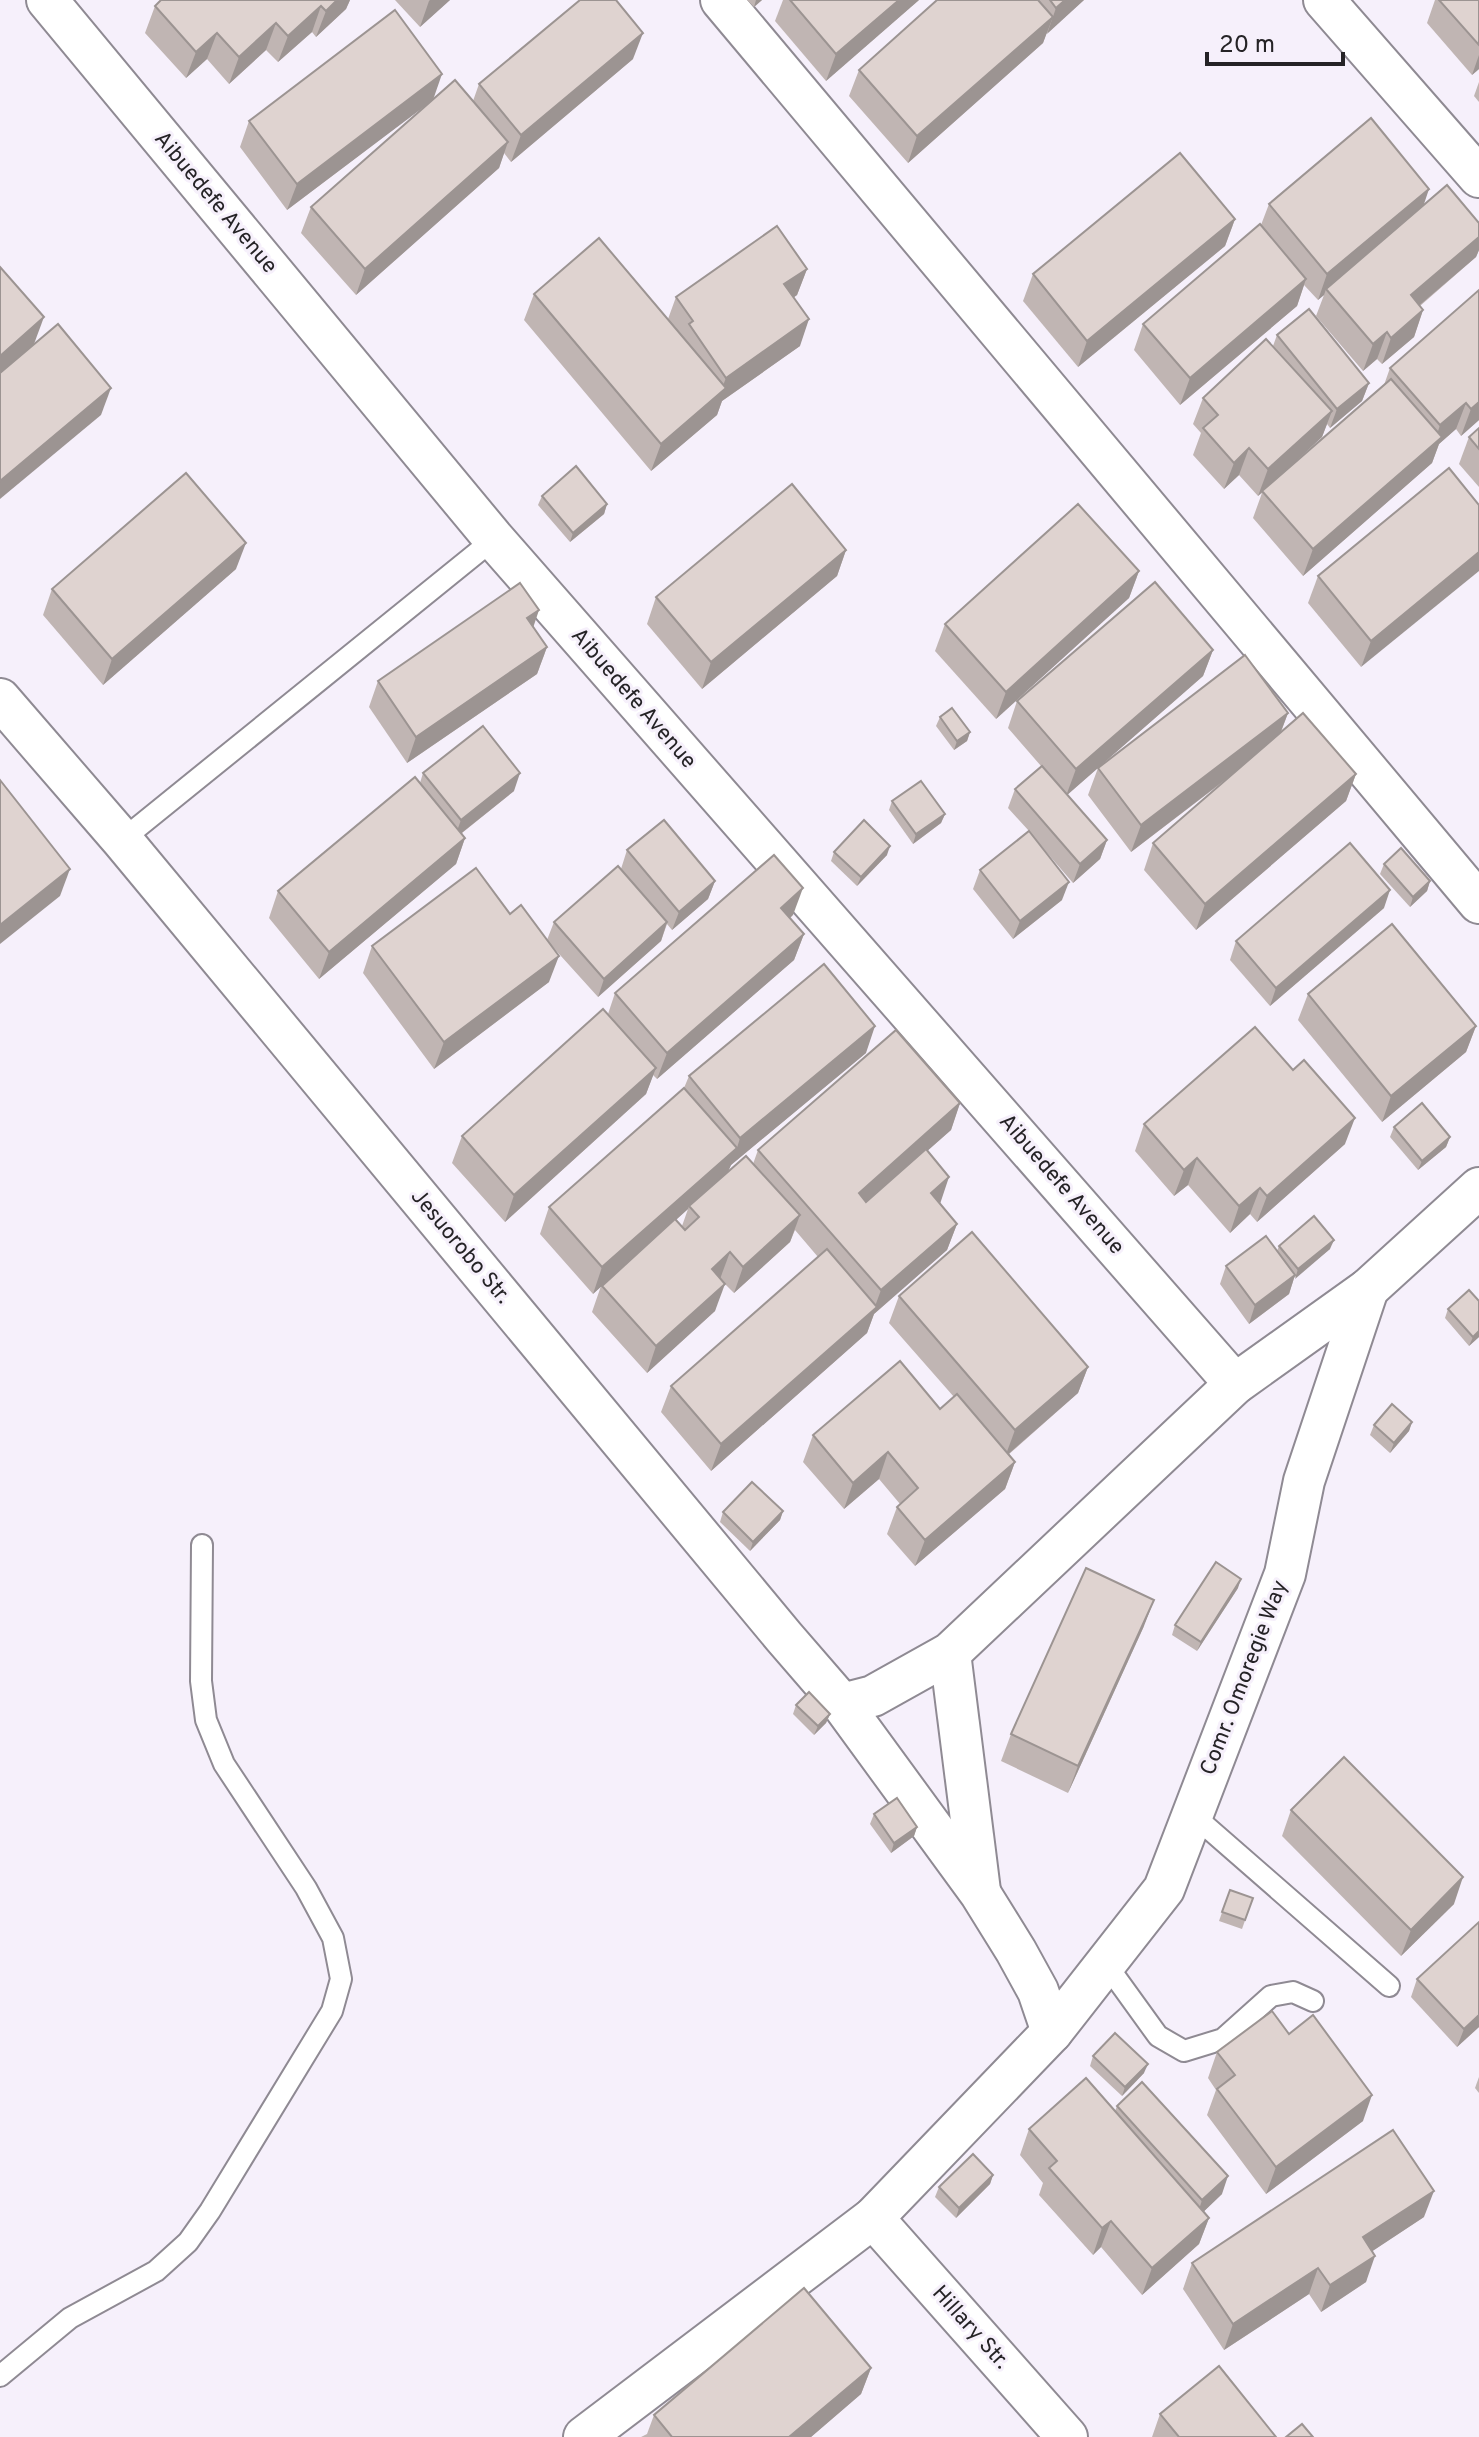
<svg xmlns="http://www.w3.org/2000/svg" width="1479" height="2437" font-family="Overpass,sans-serif">
  <style>
    .lines { fill: none; stroke-linecap: round; stroke-linejoin: round }
    .service-casing { stroke: #8f8a93; stroke-width: 24 }
    .minor-casing { stroke: #8f8a93; stroke-width: 44 }
    .service { stroke: #fff; stroke-width: 20 }
    .minor { stroke: #fff; stroke-width: 40 }
    .wall { fill: #c0b5b3; fill-rule: evenodd }
    .shaded-wall { fill: #9c9492 }
    .building { fill: #dfd3d0; stroke: #9c9492; stroke-width: 2 }
    .labels { text-anchor: middle; dominant-baseline: central; stroke-width: 6; stroke-linejoin: round; paint-order: stroke }
    .street-label { font-size: 22px; fill: #252326; stroke: #f6f0fb }
  </style>
  <rect width="100%" height="100%" fill="#f6f0fb"/>
  <g class="lines">
    <g class="service-casing">
      <g id="service">
        <polyline points="122,840 494,539"/>
        <polyline points="1192,1814 1389,1986"/>
        <polyline points="1106,1964 1158,2036 1184,2051 1223,2039 1271,1996 1293,1992 1313,2001"/>
        <polyline points="0,2376 70,2318 156,2271 188,2242 210,2211 332,2011 341,1979 333,1938 306,1888 224,1764 206,1720 201,1681 202,1545"/>
      </g>
    </g>
    <g class="minor-casing">
      <g id="minor">
        <polyline points="47,0 494,539 1235,1384"/>
        <polyline points="721,0 1479,903"/>
        <polyline points="1324,0 1479,177"/>
        <polyline points="0,699 122,840 784,1637 842,1704 980,1893 1016,1951 1038,1991 1052,2032"/>
        <polyline points="950,1653 980,1891"/>
        <polyline points="842,1704 873,1696 950,1653 1235,1384 1368,1289 1479,1188"/>
        <polyline points="873,2218 1067,2437"/>
        <polyline points="584,2437 873,2218 1052,2032 1164,1889 1285,1574 1304,1481 1368,1289"/>
      </g>
    </g>
    <use href="#service" class="service"/>
    <use href="#minor" class="minor"/>
  </g>
  <g class="wall">
    <polygon points="350,0 346,9 316,37 312,32 278,62 266,50 229,84 207,59 186,78 145,33 155,6"/>
    <polygon points="395,0 450,0 420,27"/>
    <polygon points="747,0 762,0 754,7"/>
    <polygon points="783,0 919,0 826,81 775,21"/>
    <polygon points="937,0 1084,0 1046,34 1043,43 908,163 849,96 859,70"/>
    <polygon points="1435,0 1479,0 1479,69 1472,75 1427,23"/>
    <polygon points="633,59 511,162 504,153 499,168 356,295 301,233 311,207 427,104 287,210 240,147 249,121 433,99 473,101 479,84"/>
    <polygon points="1479,82 1479,102 1474,96"/>
    <polygon points="1269,204 1423,206 1479,223 1479,250 1476,257 1420,306 1423,310 1414,337 1382,364 1377,359 1363,371 1316,316 1324,295 1318,300 1304,285 1297,306 1180,405 1134,350 1143,324 1261,225"/>
    <polygon points="1235,219 1225,246 1078,367 1023,301 1033,274"/>
    <polygon points="807,269 797,295 794,297 800,346 722,401 717,415 651,471 524,320 534,294 668,319 676,297"/>
    <polygon points="1479,290 1479,420 1461,436 1456,429 1439,444 1432,463 1303,576 1253,518 1262,493 1258,496 1239,475 1224,489 1193,455 1201,433 1193,424 1203,398 1273,346 1277,335 1369,383 1362,401 1330,428 1327,424 1322,437 1286,470 1384,385 1390,368"/>
    <polygon points="1479,428 1479,487 1459,464 1469,437"/>
    <polygon points="1449,468 1361,667 1308,603 1318,576"/>
    <polygon points="542,496 607,504 604,514 570,542 538,505"/>
    <polygon points="846,550 837,576 702,689 647,624 656,597"/>
    <polygon points="236,569 103,685 43,615 52,589"/>
    <polygon points="1139,571 1129,598 996,719 935,651 945,624"/>
    <polygon points="547,647 537,674 407,763 369,707 378,681"/>
    <polygon points="1213,650 1203,676 1067,795 1107,840 1100,859 1073,883 1029,832 1062,900 1013,939 973,889 980,870 1029,831 1008,808 1015,789 1041,766 1008,728 1017,701"/>
    <polygon points="1288,713 1281,732 1356,774 1346,801 1196,930 1144,870 1153,843 1232,775 1131,852 1088,795 1098,768"/>
    <polygon points="940,717 970,732 967,741 954,750 936,726"/>
    <polygon points="423,773 514,791 462,833 465,838 456,864 319,979 269,918 278,891 420,783"/>
    <polygon points="892,801 945,814 941,823 913,844 889,810"/>
    <polygon points="627,850 715,881 708,899 672,930 667,924 661,941 598,997 551,945 549,982 434,1069 363,973 372,946 547,940 554,922 638,890 621,869"/>
    <polygon points="834,852 887,855 857,886 831,861"/>
    <polygon points="1384,864 1430,881 1427,891 1410,907 1380,874"/>
    <polygon points="1384,908 1270,1006 1230,960 1236,941"/>
    <polygon points="793,915 790,918 804,934 794,960 657,1079 653,1075 646,1094 505,1222 452,1163 462,1136 608,1014 615,993"/>
    <polygon points="1308,994 1476,1026 1466,1052 1382,1122 1298,1020"/>
    <path d="M 866,1053 L 731,1165 L 728,1171 L 753,1164 L 758,1150 L 960,1103 L 951,1130 L 927,1151 L 940,1204 L 957,1224 L 947,1250 L 874,1314 L 867,1333 L 711,1471 L 661,1412 L 671,1386 L 818,1257 L 795,1230 L 790,1242 L 734,1293 L 720,1279 L 715,1311 L 647,1373 L 592,1312 L 601,1286 L 593,1294 L 540,1234 L 549,1207 L 684,1088 L 689,1076 ZM 688,1209 L 682,1226 L 676,1220 Z"/>
    <polygon points="1144,1124 1345,1144 1257,1222 1250,1214 1230,1233 1188,1185 1174,1196 1135,1151"/>
    <polygon points="1394,1127 1450,1137 1446,1147 1418,1170 1390,1137"/>
    <polygon points="1279,1246 1330,1249 1294,1278 1289,1294 1249,1324 1220,1284 1226,1266 1277,1251"/>
    <polygon points="899,1296 1088,1367 1078,1393 1008,1455 1015,1462 1005,1489 915,1566 887,1534 897,1507 900,1504 879,1479 844,1509 803,1462 813,1435 940,1409 954,1397 889,1323"/>
    <polygon points="1448,1309 1479,1337 1469,1346 1445,1318"/>
    <polygon points="1412,1422 1409,1431 1390,1453 1370,1435 1374,1425"/>
    <polygon points="783,1511 780,1520 750,1551 720,1522 723,1512"/>
    <polygon points="1238,1588 1197,1651 1172,1635 1175,1625"/>
    <polygon points="1144,1626 1068,1793 1001,1761 1011,1734"/>
    <polygon points="796,1705 830,1714 826,1723 814,1735 793,1714"/>
    <polygon points="1291,1810 1454,1904 1401,1956 1282,1836"/>
    <polygon points="874,1814 917,1827 914,1836 891,1853 870,1824"/>
    <polygon points="1230,1890 1253,1898 1242,1929 1219,1921"/>
    <polygon points="1417,1979 1479,2027 1457,2047 1411,1997"/>
    <polygon points="1217,2052 1363,2121 1266,2194 1207,2115 1216,2090 1208,2078"/>
    <polygon points="1093,2056 1144,2073 1122,2096 1090,2066"/>
    <polygon points="1479,2077 1479,2093 1475,2088"/>
    <polygon points="1117,2106 1222,2194 1204,2211 1209,2218 1199,2244 1142,2295 1101,2247 1093,2255 1039,2195 1043,2183 1020,2155 1029,2129 1115,2111"/>
    <polygon points="993,2175 990,2184 956,2218 935,2197 939,2187"/>
    <polygon points="1424,2217 1372,2251 1366,2282 1321,2312 1309,2294 1224,2350 1183,2289 1192,2263"/>
    <polygon points="871,2368 861,2394 811,2437 641,2437 647,2434 654,2415"/>
    <polygon points="1160,2414 1276,2437 1152,2437"/>
  </g>
  <g class="shaded-wall">
    <polygon points="337,0 350,0 346,9 316,37 326,11"/>
    <polygon points="430,0 450,0 420,27 429,1"/>
    <polygon points="756,0 762,0 754,7"/>
    <polygon points="899,0 919,0 826,81 836,54"/>
    <polygon points="1065,0 1084,0 1047,34 1056,8"/>
    <polygon points="321,6 312,32 278,62 288,36"/>
    <polygon points="1053,17 1043,43 908,163 917,136"/>
    <polygon points="276,23 266,50 229,84 239,57"/>
    <polygon points="217,33 207,59 186,78 196,52"/>
    <polygon points="643,33 633,59 511,162 521,135"/>
    <polygon points="1479,55 1479,69 1472,75"/>
    <polygon points="442,74 433,100 287,210 297,184"/>
    <polygon points="508,142 499,168 356,295 365,269"/>
    <polygon points="1429,189 1420,216 1326,289 1324,295 1318,300 1327,274"/>
    <polygon points="1235,219 1225,246 1078,367 1087,341"/>
    <polygon points="1479,237 1479,250 1476,257 1401,321 1411,295"/>
    <polygon points="807,269 797,295 775,311 784,284"/>
    <polygon points="1306,279 1297,306 1180,405 1190,378"/>
    <polygon points="1423,310 1414,337 1382,364 1391,338"/>
    <polygon points="44,317 34,344 0,374 0,356"/>
    <polygon points="809,319 800,346 722,401 717,415 651,471 661,444 720,393 726,378"/>
    <polygon points="1387,332 1377,359 1363,371 1373,344"/>
    <polygon points="1369,383 1362,401 1330,428 1337,409"/>
    <polygon points="111,388 101,415 0,499 0,481"/>
    <polygon points="1479,402 1479,420 1461,436 1471,409"/>
    <polygon points="1466,403 1456,429 1439,444 1432,463 1303,576 1313,549 1434,444 1440,425"/>
    <polygon points="1332,411 1322,437 1258,496 1268,469"/>
    <polygon points="1249,448 1239,475 1224,489 1234,463"/>
    <polygon points="607,504 604,514 570,542 573,533"/>
    <polygon points="246,543 236,569 103,685 112,659"/>
    <polygon points="846,550 837,576 702,689 711,662"/>
    <polygon points="1479,552 1479,571 1361,667 1371,641"/>
    <polygon points="1139,571 1129,598 996,719 1006,692"/>
    <polygon points="539,610 530,637 527,618"/>
    <polygon points="547,647 537,674 407,763 416,737"/>
    <polygon points="1213,650 1203,676 1066,796 1076,769"/>
    <polygon points="1288,713 1278,739 1131,852 1141,825"/>
    <polygon points="970,732 967,741 954,750 957,741"/>
    <polygon points="520,773 514,791 454,839 461,820"/>
    <polygon points="1356,774 1346,801 1196,930 1205,904"/>
    <polygon points="945,814 941,823 913,844 916,834"/>
    <polygon points="465,838 456,864 319,979 329,952"/>
    <polygon points="1107,840 1100,859 1073,883 1080,864"/>
    <polygon points="890,846 887,855 857,886 861,877"/>
    <polygon points="70,869 60,896 0,944 0,925"/>
    <polygon points="715,881 708,899 672,930 679,912"/>
    <polygon points="1430,881 1427,891 1410,907 1413,897"/>
    <polygon points="1069,882 1062,900 1013,939 1020,921"/>
    <polygon points="803,888 793,915 771,934 781,908"/>
    <polygon points="1390,890 1384,908 1270,1006 1276,988"/>
    <polygon points="667,922 661,941 598,997 604,979"/>
    <polygon points="804,934 794,960 657,1079 667,1053"/>
    <polygon points="559,956 549,982 434,1069 444,1042"/>
    <polygon points="875,1026 866,1053 731,1165 727,1174 689,1206 688,1209 593,1294 602,1267 737,1148 740,1138"/>
    <polygon points="1476,1026 1466,1052 1382,1122 1391,1096"/>
    <polygon points="656,1068 646,1094 505,1222 514,1195"/>
    <polygon points="960,1103 951,1130 849,1220 859,1193"/>
    <polygon points="1355,1118 1345,1144 1257,1222 1267,1196"/>
    <polygon points="1450,1137 1446,1147 1418,1170 1422,1161"/>
    <polygon points="1197,1158 1188,1185 1174,1196 1184,1170"/>
    <polygon points="949,1177 940,1204 931,1193"/>
    <polygon points="1260,1188 1250,1214 1230,1233 1239,1206"/>
    <polygon points="800,1215 790,1242 734,1293 743,1267"/>
    <polygon points="957,1224 947,1250 874,1314 867,1333 711,1471 721,1444 874,1309 881,1290"/>
    <polygon points="1334,1240 1330,1249 1295,1279 1298,1269"/>
    <polygon points="730,1252 720,1279 712,1269"/>
    <polygon points="1295,1275 1289,1294 1249,1324 1255,1305"/>
    <polygon points="725,1284 715,1311 647,1373 656,1346"/>
    <polygon points="1479,1331 1479,1337 1469,1346 1473,1337"/>
    <polygon points="1088,1367 1078,1393 1005,1457 1015,1430"/>
    <polygon points="1412,1422 1409,1431 1390,1453 1394,1443"/>
    <polygon points="888,1452 879,1479 844,1509 853,1483"/>
    <polygon points="1015,1462 1005,1489 915,1566 925,1540"/>
    <polygon points="783,1511 780,1520 750,1551 753,1542"/>
    <polygon points="1241,1579 1238,1588 1197,1651 1201,1642"/>
    <polygon points="1154,1600 1144,1626 1068,1793 1078,1766"/>
    <polygon points="830,1714 826,1723 814,1735 818,1726"/>
    <polygon points="917,1827 914,1836 891,1853 894,1843"/>
    <polygon points="1463,1877 1454,1904 1401,1956 1411,1930"/>
    <polygon points="1479,2015 1479,2027 1457,2047 1464,2029"/>
    <polygon points="1148,2064 1144,2073 1122,2096 1125,2087"/>
    <polygon points="1372,2095 1363,2121 1266,2194 1276,2167"/>
    <polygon points="993,2175 990,2184 956,2218 959,2208"/>
    <polygon points="1228,2176 1222,2194 1196,2219 1202,2200"/>
    <polygon points="1434,2191 1424,2217 1353,2264 1363,2237"/>
    <polygon points="1209,2218 1199,2244 1142,2295 1152,2268"/>
    <polygon points="1111,2221 1101,2247 1093,2255 1102,2228"/>
    <polygon points="1375,2256 1366,2282 1321,2312 1330,2285"/>
    <polygon points="1318,2268 1309,2294 1224,2350 1233,2324"/>
    <polygon points="871,2368 861,2394 811,2437 789,2437"/>
  </g>
  <g class="building">
    <polygon points="161,0 337,0 326,11 321,6 288,36 276,23 239,57 217,33 196,52 155,6"/>
    <polygon points="580,0 616,0 643,33 521,135 479,84"/>
    <polygon points="790,0 899,0 836,54"/>
    <polygon points="937,0 1038,0 1053,17 917,136 859,70"/>
    <polygon points="1050,0 1065,0 1056,8"/>
    <polygon points="1439,0 1479,0 1479,45"/>
    <polygon points="395,10 442,74 297,184 249,121"/>
    <polygon points="455,80 508,142 365,269 311,207"/>
    <polygon points="1371,118 1429,189 1327,274 1269,204"/>
    <polygon points="1180,153 1235,219 1087,341 1033,274"/>
    <polygon points="1447,185 1479,223 1479,237 1411,295 1423,310 1391,338 1387,332 1373,344 1326,289"/>
    <polygon points="1260,224 1306,279 1190,378 1143,324"/>
    <polygon points="777,226 807,269 784,284 809,319 726,378 689,324 693,321 676,297"/>
    <polygon points="599,238 726,388 661,444 534,294"/>
    <polygon points="0,267 44,317 0,356"/>
    <polygon points="1479,290 1479,402 1471,409 1466,403 1440,425 1390,368"/>
    <polygon points="1309,309 1369,383 1337,409 1277,335"/>
    <polygon points="58,324 111,388 0,481 0,373"/>
    <polygon points="1266,339 1332,411 1268,469 1249,448 1234,463 1203,428 1218,415 1203,398"/>
    <polygon points="1391,379 1442,437 1313,549 1262,491"/>
    <polygon points="1479,428 1479,449 1469,437"/>
    <polygon points="576,466 607,504 573,533 542,496"/>
    <polygon points="1449,468 1479,505 1479,552 1371,641 1318,576"/>
    <polygon points="186,473 246,543 112,659 52,589"/>
    <polygon points="792,484 846,550 711,662 656,597"/>
    <polygon points="1078,504 1139,571 1006,692 945,624"/>
    <polygon points="1155,582 1213,650 1076,769 1017,701"/>
    <polygon points="520,583 539,610 527,618 547,647 416,737 378,681"/>
    <polygon points="1245,655 1288,713 1141,825 1098,768"/>
    <polygon points="952,708 970,732 957,741 940,717"/>
    <polygon points="1303,713 1356,774 1205,904 1153,843"/>
    <polygon points="483,726 520,773 461,820 423,773"/>
    <polygon points="1042,766 1107,840 1080,864 1015,789"/>
    <polygon points="415,777 465,838 329,952 278,891"/>
    <polygon points="0,780 70,869 0,925"/>
    <polygon points="921,781 945,814 916,834 892,801"/>
    <polygon points="664,820 715,881 679,912 627,850"/>
    <polygon points="864,820 890,846 861,877 834,852"/>
    <polygon points="1029,831 1069,882 1020,921 980,870"/>
    <polygon points="1350,843 1390,890 1276,988 1236,941"/>
    <polygon points="1401,848 1430,881 1413,897 1384,864"/>
    <polygon points="774,855 803,888 781,908 804,934 667,1053 615,993"/>
    <polygon points="618,866 667,922 604,979 554,922"/>
    <polygon points="476,868 510,914 521,905 559,956 444,1042 372,946"/>
    <polygon points="1392,924 1476,1026 1391,1096 1308,994"/>
    <polygon points="824,964 875,1026 740,1138 689,1076"/>
    <polygon points="603,1009 656,1068 514,1195 462,1136"/>
    <polygon points="1255,1027 1293,1070 1304,1060 1355,1118 1267,1196 1260,1188 1239,1206 1197,1158 1184,1170 1144,1124"/>
    <polygon points="896,1030 960,1103 859,1193 866,1202 926,1149 949,1177 931,1193 957,1224 881,1290 758,1150"/>
    <polygon points="684,1088 737,1148 602,1267 549,1207"/>
    <polygon points="1422,1103 1450,1137 1422,1161 1394,1127"/>
    <polygon points="746,1156 800,1215 743,1267 730,1252 712,1269 725,1284 656,1346 602,1286 675,1219 685,1230 699,1217 689,1206"/>
    <polygon points="1314,1216 1334,1240 1298,1269 1279,1246"/>
    <polygon points="972,1232 1088,1367 1015,1430 899,1296"/>
    <polygon points="1266,1236 1295,1275 1255,1305 1226,1266"/>
    <polygon points="827,1249 877,1307 721,1444 671,1386"/>
    <polygon points="1469,1290 1479,1301 1479,1331 1473,1337 1448,1309"/>
    <polygon points="900,1361 940,1409 957,1394 1015,1462 925,1540 897,1507 918,1488 888,1452 853,1483 813,1435"/>
    <polygon points="1392,1404 1412,1422 1394,1443 1374,1425"/>
    <polygon points="752,1482 783,1511 753,1542 723,1512"/>
    <polygon points="1216,1562 1241,1579 1201,1642 1175,1625"/>
    <polygon points="1086,1568 1154,1600 1078,1766 1011,1734"/>
    <polygon points="809,1692 830,1714 818,1726 796,1705"/>
    <polygon points="1344,1757 1463,1877 1411,1930 1291,1810"/>
    <polygon points="897,1798 917,1827 894,1843 874,1814"/>
    <polygon points="1230,1890 1253,1898 1245,1920 1222,1912"/>
    <polygon points="1479,1922 1479,2015 1464,2029 1417,1979"/>
    <polygon points="1272,2011 1289,2034 1313,2015 1372,2095 1276,2167 1217,2089 1235,2075 1217,2052"/>
    <polygon points="1115,2033 1148,2064 1125,2087 1093,2056"/>
    <polygon points="1086,2078 1209,2218 1152,2268 1111,2221 1102,2228 1049,2168 1057,2161 1029,2129"/>
    <polygon points="1142,2082 1228,2176 1202,2200 1117,2106"/>
    <polygon points="1393,2130 1434,2191 1363,2237 1375,2256 1330,2285 1318,2268 1233,2324 1192,2263"/>
    <polygon points="973,2154 993,2175 959,2208 939,2187"/>
    <polygon points="804,2288 871,2368 789,2437 672,2437 654,2415"/>
    <polygon points="1219,2366 1276,2437 1179,2437 1160,2414"/>
    <polygon points="1302,2424 1313,2437 1286,2437"/>
  </g>
  <g class="labels">
    <g class="street-label">
      <text transform="translate(215 203) rotate(50)">Aibuedefe Avenue</text>
      <text transform="translate(633 699) rotate(49)">Aibuedefe Avenue</text>
      <text transform="translate(1061 1185) rotate(49)">Aibuedefe Avenue</text>
      <text transform="translate(460 1247) rotate(50)">Jesuorobo Str.</text>
      <text transform="translate(1245 1678) rotate(-69)">Comr. Omoregie Way</text>
      <text transform="translate(970 2328) rotate(48)">Hillary Str.</text>
    </g>
  </g>
  <path d="M1207 52v12h136v-12" fill="none" stroke="#252326" stroke-width="4"/>
  <text x="1219" y="52" font-size="24" fill="#252326" stroke="#f6f0fb" stroke-width="6" paint-order="stroke">20 m</text>
</svg>
